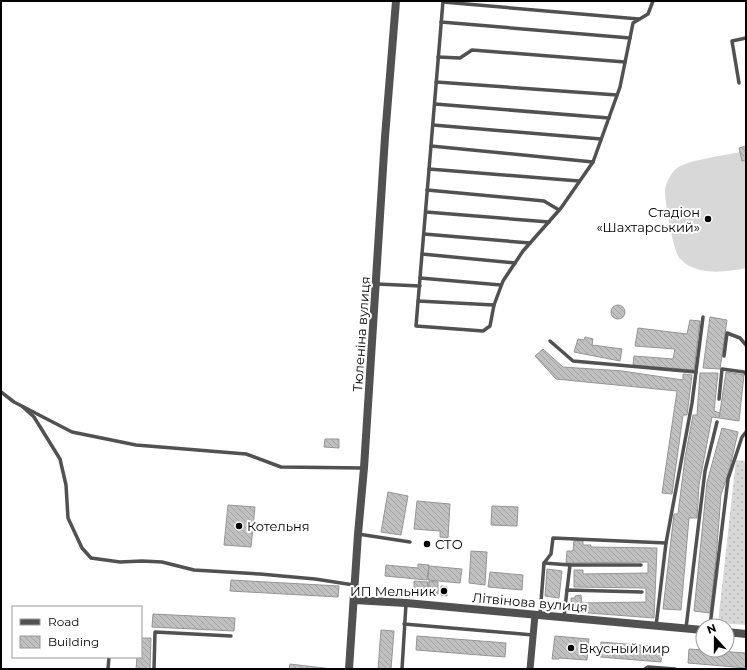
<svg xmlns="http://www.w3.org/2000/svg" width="747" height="670" font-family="Montserrat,sans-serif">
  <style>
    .grass { fill: url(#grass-dots) }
    .pitch { fill: #d8d8d8 }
    .building { fill: url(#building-back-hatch); stroke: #959595 }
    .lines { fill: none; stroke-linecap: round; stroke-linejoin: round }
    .service { stroke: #515151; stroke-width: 3.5 }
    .minor { stroke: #515151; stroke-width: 7 }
    .tertiary { stroke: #515151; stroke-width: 8 }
    .poi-dot { fill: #000; stroke: #fff; stroke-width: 1.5 }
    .labels { text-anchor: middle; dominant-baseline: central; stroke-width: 4; stroke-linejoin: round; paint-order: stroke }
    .poi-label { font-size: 13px; fill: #000; stroke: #fff; text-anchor: start }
    .street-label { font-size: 13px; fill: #000; stroke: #fff }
  </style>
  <defs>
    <pattern id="grass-dots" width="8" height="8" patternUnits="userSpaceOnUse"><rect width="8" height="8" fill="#d8d8d8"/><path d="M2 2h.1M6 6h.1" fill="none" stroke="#b8b8b8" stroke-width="1.8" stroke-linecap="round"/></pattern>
    <pattern id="building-back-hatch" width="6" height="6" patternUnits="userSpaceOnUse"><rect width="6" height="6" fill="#c0c0c0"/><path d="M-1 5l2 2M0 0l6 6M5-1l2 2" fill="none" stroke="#a3a3a3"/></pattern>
  </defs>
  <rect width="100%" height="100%" fill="#fff"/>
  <polygon class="grass" points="736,460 746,461 746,625 718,623"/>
  <path class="pitch" d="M 746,146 L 746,268 C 726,272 704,275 686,264 C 684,263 681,259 679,258 C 673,248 665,203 665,192 C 665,183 671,173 677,168 C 688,160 726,155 740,152 L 739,148 Z"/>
  <g class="building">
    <polygon points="746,146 746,160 742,161 739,148"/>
    <circle cx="618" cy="312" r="7"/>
    <polygon points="710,317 727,320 720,369 703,368"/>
    <polygon points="690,320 700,321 694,370 633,365 634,356 673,359 675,349 635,346 638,328 687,334"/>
    <polygon points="585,337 593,339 592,345 622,349 620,361 574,352 578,339 584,340"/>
    <polygon points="543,349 563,367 622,371 683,380 683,374 692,375 687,415 683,415 672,494 662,493 677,391 556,379 535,356"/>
    <polygon points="726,372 744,375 739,421 719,418"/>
    <polygon points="700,373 718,373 714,411 720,413 719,418 712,417 699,485 697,518 689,518 681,610 663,609 674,514 678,514 685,458 693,415 697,415"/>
    <polygon points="722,428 738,432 730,467 721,495 716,559 710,613 694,611 707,482"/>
    <polygon points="325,439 339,439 339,448 324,447"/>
    <polygon points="388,492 408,496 401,535 381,532"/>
    <polygon points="417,501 450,504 448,538 440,537 440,531 414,529"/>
    <polygon points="228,505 255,507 251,547 224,545"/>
    <polygon points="492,506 518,507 517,526 491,525"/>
    <polygon points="574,541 583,541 583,545 591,545 591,547 657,548 654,618 576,612 575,603 571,604 571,598 575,598 575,596 581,595 582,603 646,602 646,588 574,587 574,570 583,570 583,574 648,573 648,562 566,563 567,551 573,551"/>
    <polygon points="471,551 487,552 485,585 469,583"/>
    <polygon points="418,564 429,565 427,580 385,576 386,565 418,568"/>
    <polygon points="429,566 462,569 460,583 428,580"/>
    <polygon points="547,569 562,571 559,598 545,596"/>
    <polygon points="490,572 523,575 522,590 488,587"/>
    <polygon points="231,580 339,586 338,597 230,591"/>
    <polygon points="414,581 428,582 427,591 414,589"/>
    <polygon points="429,581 438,582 438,594 428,594"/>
    <polygon points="441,586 447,587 447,596 441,595"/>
    <polygon points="153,614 235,618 234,631 152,627"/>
    <polygon points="381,630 394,631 391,669 378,669"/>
    <polygon points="417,636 506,643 505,657 416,650"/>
    <polygon points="555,636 589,639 587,660 559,658 559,659 552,659"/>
    <polygon points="141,638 151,638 150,669 136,669 137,657 141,657"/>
    <polygon points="601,642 662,647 661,662 600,657"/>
    <polygon points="689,649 746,653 746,668 688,663"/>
    <polygon points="290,664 332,669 289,669"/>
  </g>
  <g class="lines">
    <g class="service">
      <polyline points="443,1 416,326 483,331 490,326 494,305 503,281 523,251 561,208 593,162 620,87 633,23 648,14 653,1"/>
      <polyline points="443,2 639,19"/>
      <polyline points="441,22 630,38"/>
      <polyline points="438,57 460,58 472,50 625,62"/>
      <polyline points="436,82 617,95"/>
      <polyline points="739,83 732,41 746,38"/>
      <polyline points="435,104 609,118"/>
      <polyline points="433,125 601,139"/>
      <polyline points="431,146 593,162"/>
      <polyline points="429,169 579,181"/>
      <polyline points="427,190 544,201 559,210"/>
      <polyline points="426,212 549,222"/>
      <polyline points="424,234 530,243"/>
      <polyline points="422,254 515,263"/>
      <polyline points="420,278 501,285"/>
      <polyline points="377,284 420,286"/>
      <polyline points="418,301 494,305"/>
      <polyline points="550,341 573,361 696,372"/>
      <polyline points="724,356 727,333 740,338 746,345"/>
      <polyline points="1,392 14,402 72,432 136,445 246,454 281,467 363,468"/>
      <polyline points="719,399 722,369 744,372 746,374"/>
      <polyline points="23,407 34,417 60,459 66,485 68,518 82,548 91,558 120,562 142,561 162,562 194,570 260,574 315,579 354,585"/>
      <polyline points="358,534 410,542"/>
      <polyline points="544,563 570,565"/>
      <polyline points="567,590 570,565 641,565"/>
      <polyline points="540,615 544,563 551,554 553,538 666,543"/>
      <polyline points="564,617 567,590 642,592"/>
      <polyline points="404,624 533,635"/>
      <polyline points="656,626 666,543 692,403 703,317"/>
      <polyline points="710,626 728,479 742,437 746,432"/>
      <polyline points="686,628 705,471 717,422"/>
      <polyline points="108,669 109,657"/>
      <polyline points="154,669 155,632 231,636"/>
      <polyline points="402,669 406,604"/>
      <polyline points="645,669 648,667 675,669"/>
    </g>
    <polyline class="minor" points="530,669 535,615"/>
    <g class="tertiary">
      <polyline points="354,600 406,603 703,630"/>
      <polyline points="727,632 746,634"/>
      <polyline points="349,669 358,534 364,468 385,137 396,1"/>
    </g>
  </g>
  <g class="poi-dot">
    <circle cx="708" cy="219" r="4"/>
    <circle cx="239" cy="526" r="4"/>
    <circle cx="427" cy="544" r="4"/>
    <circle cx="444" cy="591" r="4"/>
    <circle cx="571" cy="648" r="4"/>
  </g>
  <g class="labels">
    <g class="poi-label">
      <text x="700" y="212" text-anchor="end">Стадіон<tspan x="700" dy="15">«Шахтарський»</tspan></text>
      <text x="247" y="526">Котельня</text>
      <text x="435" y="544">СТО</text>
      <text x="436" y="591" text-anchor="end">ИП Мельник</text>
      <text x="579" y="648">Вкусный мир</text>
    </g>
    <g class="street-label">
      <text transform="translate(361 334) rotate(-86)">Тюленіна вулиця</text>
      <text transform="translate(530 602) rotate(5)">Літвінова вулиця</text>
    </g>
  </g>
  <rect width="747" height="670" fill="none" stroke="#000000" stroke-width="4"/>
  <rect x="12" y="606" width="130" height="52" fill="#ffffff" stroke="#999999"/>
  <rect x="20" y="619" width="20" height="6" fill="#515151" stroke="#999999"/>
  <text x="48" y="626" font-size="12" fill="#000000">Road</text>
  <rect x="20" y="636" width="20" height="12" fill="url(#building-back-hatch)" stroke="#999999"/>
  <text x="48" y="646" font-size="12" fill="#000000">Building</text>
  <g transform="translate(715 638) rotate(339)"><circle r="19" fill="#ffffff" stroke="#999999"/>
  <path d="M0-3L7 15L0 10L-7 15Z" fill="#000000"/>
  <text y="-6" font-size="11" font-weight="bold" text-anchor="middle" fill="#000000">N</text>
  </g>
</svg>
